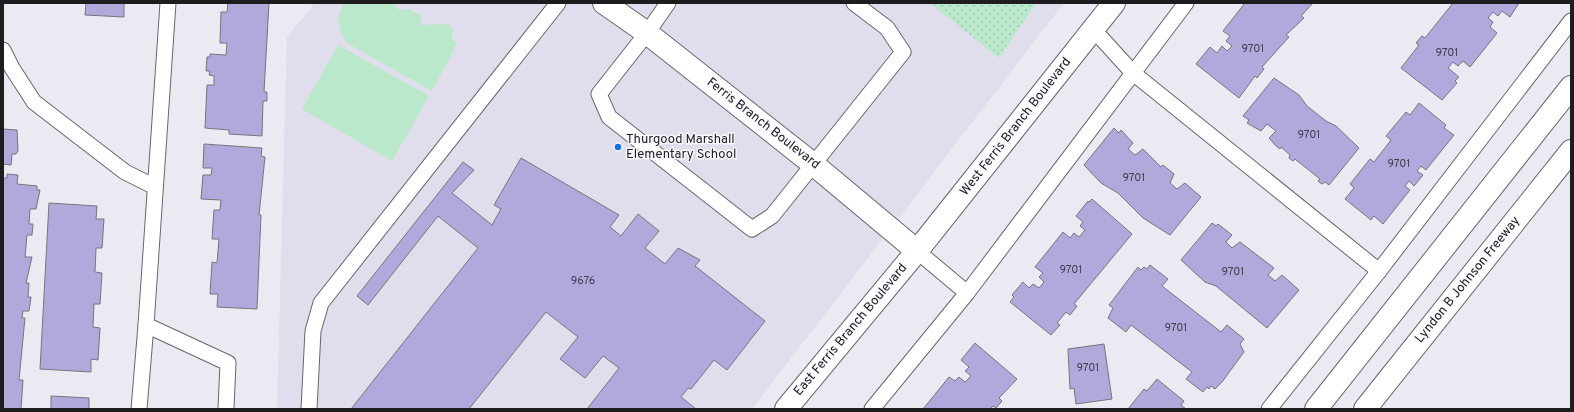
<svg xmlns="http://www.w3.org/2000/svg" width="1574" height="412" font-family="Overpass,sans-serif">
  <style>
    .built { fill: #e0deed }
    .grass { fill: url(#grass-dots) }
    .green { fill: #b9e9ca }
    .building { fill: #b1a9db; stroke: #76757c }
    .lines { fill: none; stroke-linecap: round; stroke-linejoin: round }
    .service-casing { stroke: #67666d; stroke-width: 17 }
    .minor-casing { stroke: #67666d; stroke-width: 24 }
    .secondary-casing { stroke: #67666d; stroke-width: 24 }
    .motorway-casing { stroke: #67666d; stroke-width: 24 }
    .service { stroke: #fff; stroke-width: 15 }
    .minor { stroke: #fff; stroke-width: 22 }
    .secondary { stroke: #fff; stroke-width: 22 }
    .motorway { stroke: #fff; stroke-width: 22 }
    .poi-dot { fill: #1870d9; stroke: #f8f8fe; stroke-width: 1.5 }
    .labels { text-anchor: middle; dominant-baseline: central; stroke-width: 3; stroke-linejoin: round; paint-order: stroke }
    .number-label { font-size: 11px; fill: #42404f }
    .street-label { font-size: 13px; fill: #1d1d20; stroke: #f8f8fe }
    .poi-label { font-size: 13px; fill: #1d1d20; stroke: #f8f8fe; text-anchor: start }
  </style>
  <defs>
    <pattern id="grass-dots" width="8" height="8" patternUnits="userSpaceOnUse"><rect width="8" height="8" fill="#b9e9ca"/><path d="M2 2h.1M6 6h.1" fill="none" stroke="#9fc7ad" stroke-width="1.8" stroke-linecap="round"/></pattern>
  </defs>
  <rect width="100%" height="100%" fill="#ebeaf2"/>
  <polygon class="built" points="315,3 545,4 1064,3 752,409 277,409 287,37"/>
  <polygon class="grass" points="930,3 1036,3 999,58"/>
  <g class="green">
    <path d="M 344,3 L 392,3 L 399,10 L 409,9 L 421,16 L 421,25 L 448,24 L 454,31 L 452,33 L 452,39 L 457,44 L 432,91 L 347,43 C 337,30 336,17 344,3 Z"/>
    <polygon points="338,45 429,96 392,161 302,109"/>
  </g>
  <g class="building">
    <polygon points="86,3 124,3 124,17 85,15"/>
    <polygon points="228,3 269,3 264,92 267,92 267,101 263,101 262,136 229,134 229,130 205,128 207,85 214,85 214,76 209,75 210,71 206,71 207,57 210,57 210,54 226,55 227,43 220,43 221,12 227,12"/>
    <polygon points="1245,3 1313,3 1301,16 1304,18 1286,35 1289,37 1262,67 1264,69 1257,78 1255,76 1239,98 1196,64 1210,47 1217,53 1222,46 1227,51 1232,46 1226,41 1230,36 1223,31"/>
    <polygon points="1453,3 1519,3 1510,17 1502,11 1498,16 1493,12 1488,18 1493,22 1490,27 1497,33 1470,67 1463,61 1458,66 1453,62 1448,68 1459,77 1455,81 1457,83 1442,100 1401,68 1419,45 1416,43 1422,36 1425,38"/>
    <polygon points="1274,78 1299,95 1307,106 1326,121 1336,126 1359,148 1329,185 1325,182 1322,184 1318,181 1320,179 1295,159 1293,161 1289,158 1290,155 1281,147 1280,149 1276,146 1269,138 1276,131 1267,124 1261,131 1247,123 1249,120 1243,116"/>
    <polygon points="1419,103 1446,125 1444,128 1454,135 1426,170 1421,166 1417,171 1423,175 1414,186 1409,181 1405,186 1410,190 1383,224 1374,216 1371,220 1345,199 1354,188 1350,184 1370,159 1374,162 1391,140 1386,136 1406,112 1410,115"/>
    <polygon points="1114,128 1119,133 1121,130 1133,143 1128,149 1135,155 1143,149 1161,167 1163,165 1174,174 1170,183 1177,189 1185,183 1201,197 1170,235 1143,218 1118,193 1101,183 1084,165"/>
    <polygon points="3,129 17,130 18,151 16,154 12,154 11,165 3,164"/>
    <polygon points="204,144 262,148 261,156 265,157 259,215 261,215 257,309 217,307 218,294 210,294 212,262 217,263 219,239 212,239 214,210 220,210 221,200 201,199 203,175 211,175 212,168 203,168"/>
    <polygon points="521,158 619,215 610,227 621,236 638,214 659,231 645,248 665,264 678,248 700,260 695,266 765,321 727,370 714,360 691,389 688,388 681,397 696,409 587,409 619,368 603,356 585,378 560,359 578,337 546,312 469,409 351,409 478,248 438,216 368,305 357,296 463,162 474,170 452,193 492,225 501,209 494,205"/>
    <polygon points="7,174 18,175 17,184 37,186 37,190 40,190 36,209 30,209 29,224 33,224 32,235 27,235 25,257 32,257 26,283 29,283 28,297 31,297 29,311 23,311 22,318 25,318 19,380 23,380 21,409 3,409 3,178 7,178"/>
    <polygon points="1092,199 1132,234 1074,304 1077,306 1070,315 1066,312 1057,323 1060,325 1051,335 1010,302 1014,297 1012,295 1023,282 1029,288 1033,284 1039,288 1044,282 1039,277 1043,273 1035,267 1063,232 1070,238 1074,233 1079,237 1085,230 1080,226 1083,222 1076,216 1088,201 1089,202"/>
    <polygon points="49,203 97,206 96,219 104,219 102,248 96,248 95,272 102,273 100,304 94,304 93,327 100,328 98,360 91,359 91,372 40,369"/>
    <polygon points="1212,223 1216,226 1218,224 1232,235 1226,242 1232,248 1240,242 1274,268 1268,275 1275,281 1282,275 1299,290 1267,328 1216,286 1205,282 1181,260"/>
    <polygon points="1150,265 1168,279 1162,286 1221,332 1227,325 1244,339 1240,344 1244,352 1222,382 1215,389 1211,386 1209,389 1207,387 1203,392 1186,379 1192,372 1131,325 1126,332 1108,318 1113,308 1109,305 1138,267 1141,270 1144,267 1147,269"/>
    <polygon points="975,343 1017,379 999,398 1002,401 996,408 993,406 990,409 923,409 949,377 955,381 959,377 965,382 971,376 965,371 969,367 961,360"/>
    <polygon points="1104,344 1112,399 1076,404 1074,388 1070,389 1068,349"/>
    <polygon points="1157,379 1184,401 1181,405 1186,409 1128,409 1144,389 1147,391"/>
    <polygon points="51,396 89,398 89,409 51,409"/>
  </g>
  <g class="lines">
    <g class="service-casing">
      <g id="service">
        <polyline points="668,3 647,33 599,94 609,117 752,229 772,216 903,52 887,28 854,3"/>
        <polyline points="1093,29 1133,73 1379,271"/>
        <polyline points="3,50 12,68 34,102 125,172 155,187"/>
        <polyline points="917,251 967,293"/>
        <polyline points="146,325 168,3"/>
        <polyline points="139,409 146,325 228,363 226,409"/>
        <polyline points="309,409 313,331 321,303 558,3"/>
        <polyline points="872,409 967,293 1186,3"/>
        <polyline points="1269,409 1379,271 1571,21"/>
      </g>
    </g>
    <g class="minor-casing">
      <g id="minor">
        <polyline points="604,3 647,33 813,164 917,251"/>
        <polyline points="786,409 917,251 1114,3"/>
      </g>
    </g>
    <g class="secondary-casing">
      <polyline id="secondary" points="1316,409 1571,87"/>
    </g>
    <g class="motorway-casing">
      <polyline id="motorway" points="1365,409 1571,151"/>
    </g>
    <use href="#service" class="service"/>
    <use href="#minor" class="minor"/>
    <use href="#secondary" class="secondary"/>
    <use href="#motorway" class="motorway"/>
  </g>
  <circle class="poi-dot" cx="618" cy="147" r="4"/>
  <g class="labels">
    <g class="number-label">
      <text x="1253" y="49">9701</text>
      <text x="1447" y="53">9701</text>
      <text x="1309" y="135">9701</text>
      <text x="1399" y="164">9701</text>
      <text x="1134" y="178">9701</text>
      <text x="1071" y="270">9701</text>
      <text x="1233" y="272">9701</text>
      <text x="583" y="281">9676</text>
      <text x="1176" y="328">9701</text>
      <text x="1088" y="368">9701</text>
    </g>
    <g class="street-label">
      <text transform="translate(763 124) rotate(38)">Ferris Branch Boulevard</text>
      <text transform="translate(1016 127) rotate(-52)">West Ferris Branch Boulevard</text>
      <text transform="translate(1468 280) rotate(-51)">Lyndon B Johnson Freeway</text>
      <text transform="translate(851 330) rotate(-50)">East Ferris Branch Boulevard</text>
    </g>
    <g class="poi-label">
      <text x="626" y="140">Thurgood Marshall<tspan x="626" dy="15">Elementary School</tspan></text>
    </g>
  </g>
  <rect width="1574" height="412" fill="none" stroke="#1d1d20" stroke-width="8"/>
</svg>
